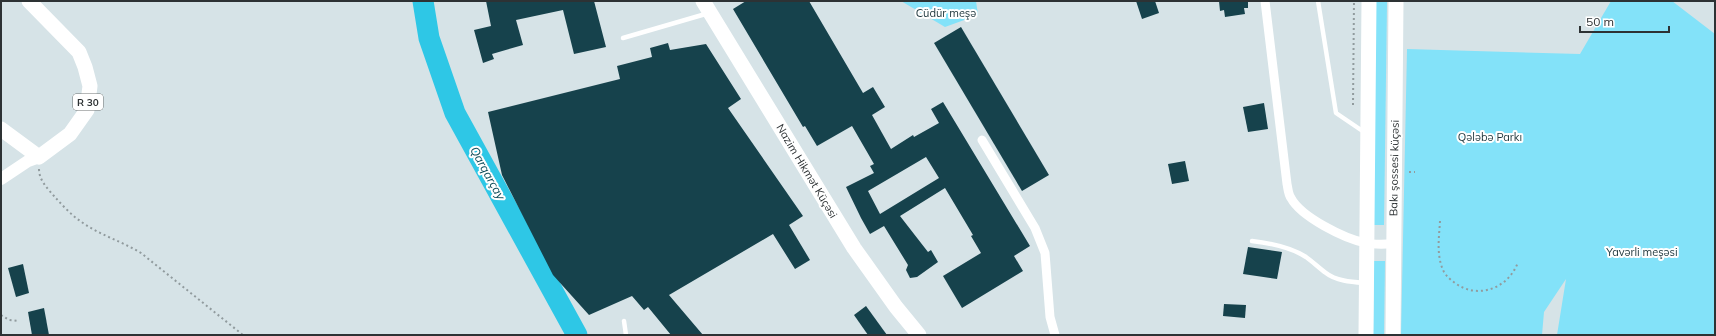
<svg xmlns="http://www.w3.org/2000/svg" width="1716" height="336" font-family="Mulish,sans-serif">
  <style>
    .green { fill: #83e2f9 }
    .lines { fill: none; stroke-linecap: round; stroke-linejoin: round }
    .river { stroke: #2ec7e6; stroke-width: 21 }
    .building { fill: #16424c; fill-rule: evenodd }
    .path { stroke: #919b9e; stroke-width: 2; stroke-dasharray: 2 3; stroke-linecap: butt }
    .service { stroke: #fff; stroke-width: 4.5 }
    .minor { stroke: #fff; stroke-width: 9 }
    .tertiary { stroke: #fff; stroke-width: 12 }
    .primary { stroke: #fff; stroke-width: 15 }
    .labels { text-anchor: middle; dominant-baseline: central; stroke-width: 4; stroke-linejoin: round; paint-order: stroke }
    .shield { fill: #fff; stroke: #6c7071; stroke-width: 1 }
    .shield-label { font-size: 10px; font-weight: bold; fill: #2d3234 }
    .park-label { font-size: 11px; fill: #1d353b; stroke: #fff }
    .street-label { font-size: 11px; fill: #2d3234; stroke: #fff }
    .water-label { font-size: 12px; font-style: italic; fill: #104e5a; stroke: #fff }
  </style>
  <rect width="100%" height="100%" fill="#d6e3e7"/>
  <g class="green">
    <polygon points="901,1 976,1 978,15 945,27"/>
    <polygon points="1375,1 1387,1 1384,225 1373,225"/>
    <polygon points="1611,1 1672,1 1715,34 1715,335 1557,335 1566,279 1544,312 1542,335 1401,335 1407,49 1580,54"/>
    <polygon points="1374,261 1385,261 1384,335 1373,335"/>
  </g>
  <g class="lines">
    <polyline class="river" points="423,1 429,38 455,113 577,335"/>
  </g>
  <g class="building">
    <polygon points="486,1 594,1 606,47 574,54 563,10 516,20 523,45 492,54 494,59 483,63 474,30 491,26"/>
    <path d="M 746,1 L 809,1 L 863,93 L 873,87 L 885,107 L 872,115 L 891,149 L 913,135 L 914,137 L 939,123 L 931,109 L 943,102 L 1030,246 L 1014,256 L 1023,271 L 962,308 L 943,276 L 981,253 L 971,236 L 973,235 L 945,188 L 900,216 L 928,252 L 931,250 L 938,262 L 917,277 L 910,278 L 906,270 L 908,265 L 884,226 L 870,234 L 861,218 L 846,187 L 874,173 L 870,166 L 874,164 L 852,126 L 817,146 L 805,126 L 803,127 L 733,9 ZM 926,157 L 939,178 L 880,214 L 868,191 Z"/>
    <polygon points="1136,1 1155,1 1159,13 1142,19"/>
    <polygon points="1219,1 1248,1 1248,8 1244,8 1245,14 1225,17 1224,10 1220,11"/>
    <polygon points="961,27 1049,175 1022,191 934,43"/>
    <polygon points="668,43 670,50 706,44 741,99 728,108 803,216 789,225 810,260 795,269 773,234 669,295 703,335 671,335 648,307 644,310 632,296 589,315 553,275 502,175 488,112 620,79 617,66 652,57 650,48"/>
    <polygon points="1264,103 1268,129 1248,132 1243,107"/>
    <polygon points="1185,161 1189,181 1172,184 1168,164"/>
    <polygon points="1248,247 1282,252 1277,279 1243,274"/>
    <polygon points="23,264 29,293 16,297 8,268"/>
    <polygon points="1224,304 1246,305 1245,318 1223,316"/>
    <polygon points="866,306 887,335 868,335 854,315"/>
    <polygon points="44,308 49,335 32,335 28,312"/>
  </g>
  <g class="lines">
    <g class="path">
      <polyline points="1353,105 1354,1"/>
      <path d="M 39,169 C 39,180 47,188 54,196 C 63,206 73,217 86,225 C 103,236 123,242 141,253 L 243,335"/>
      <polyline points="1409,172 1415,172"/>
      <path d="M 1440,221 C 1439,238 1436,256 1444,272 C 1447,277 1451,280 1455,283 C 1478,300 1509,288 1518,262"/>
      <polyline points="1,315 9,320 18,321"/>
    </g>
    <g class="service">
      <polyline points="1318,1 1336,113 1364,132"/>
      <polyline points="623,38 709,13"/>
      <path d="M 1252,241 C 1269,243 1292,248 1306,257 C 1313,262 1319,268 1326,273 C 1336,281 1352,282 1365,283"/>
      <polyline points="624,321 626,335"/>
    </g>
    <g class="minor">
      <path d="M 1265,1 L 1287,184 C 1288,188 1288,194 1291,198 C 1301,217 1345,239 1366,243 C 1374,245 1385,244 1393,244"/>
      <polyline points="982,140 1035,228 1045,253 1050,317 1055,335"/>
    </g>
    <polyline class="tertiary" points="1,179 28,161 39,157"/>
    <g class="primary">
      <polyline points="703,1 854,248 896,307 919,335"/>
      <polyline points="1,129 39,157 70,134 87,110 90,86 85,67 79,52 29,1"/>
      <polyline points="1366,335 1369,1"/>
      <polyline points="1393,335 1396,1"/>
    </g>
  </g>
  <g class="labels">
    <rect class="shield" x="73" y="94" width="30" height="16" rx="3"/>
    <g class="shield-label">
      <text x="88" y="102">R 30</text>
    </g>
    <g class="park-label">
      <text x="946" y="13">Cüdür meşə</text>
      <text x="1490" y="137">Qələbə Parkı</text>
      <text x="1642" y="252">Yavərli meşəsi</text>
    </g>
    <g class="street-label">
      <text transform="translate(1394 168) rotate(-89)">Bakı şossesi küçəsi</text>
      <text transform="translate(807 171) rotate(59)">Nazim Hikmət Küçəsi</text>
    </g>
    <g class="water-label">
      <text transform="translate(488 173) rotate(61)">Qarqarçay</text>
    </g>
  </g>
  <rect width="1716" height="336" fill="none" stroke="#2d3234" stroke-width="4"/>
  <path d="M1580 26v6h89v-6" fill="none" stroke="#2d3234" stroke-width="2"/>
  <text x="1586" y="26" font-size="12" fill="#2d3234" stroke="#ffffff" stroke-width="3" paint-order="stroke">50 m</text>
</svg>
